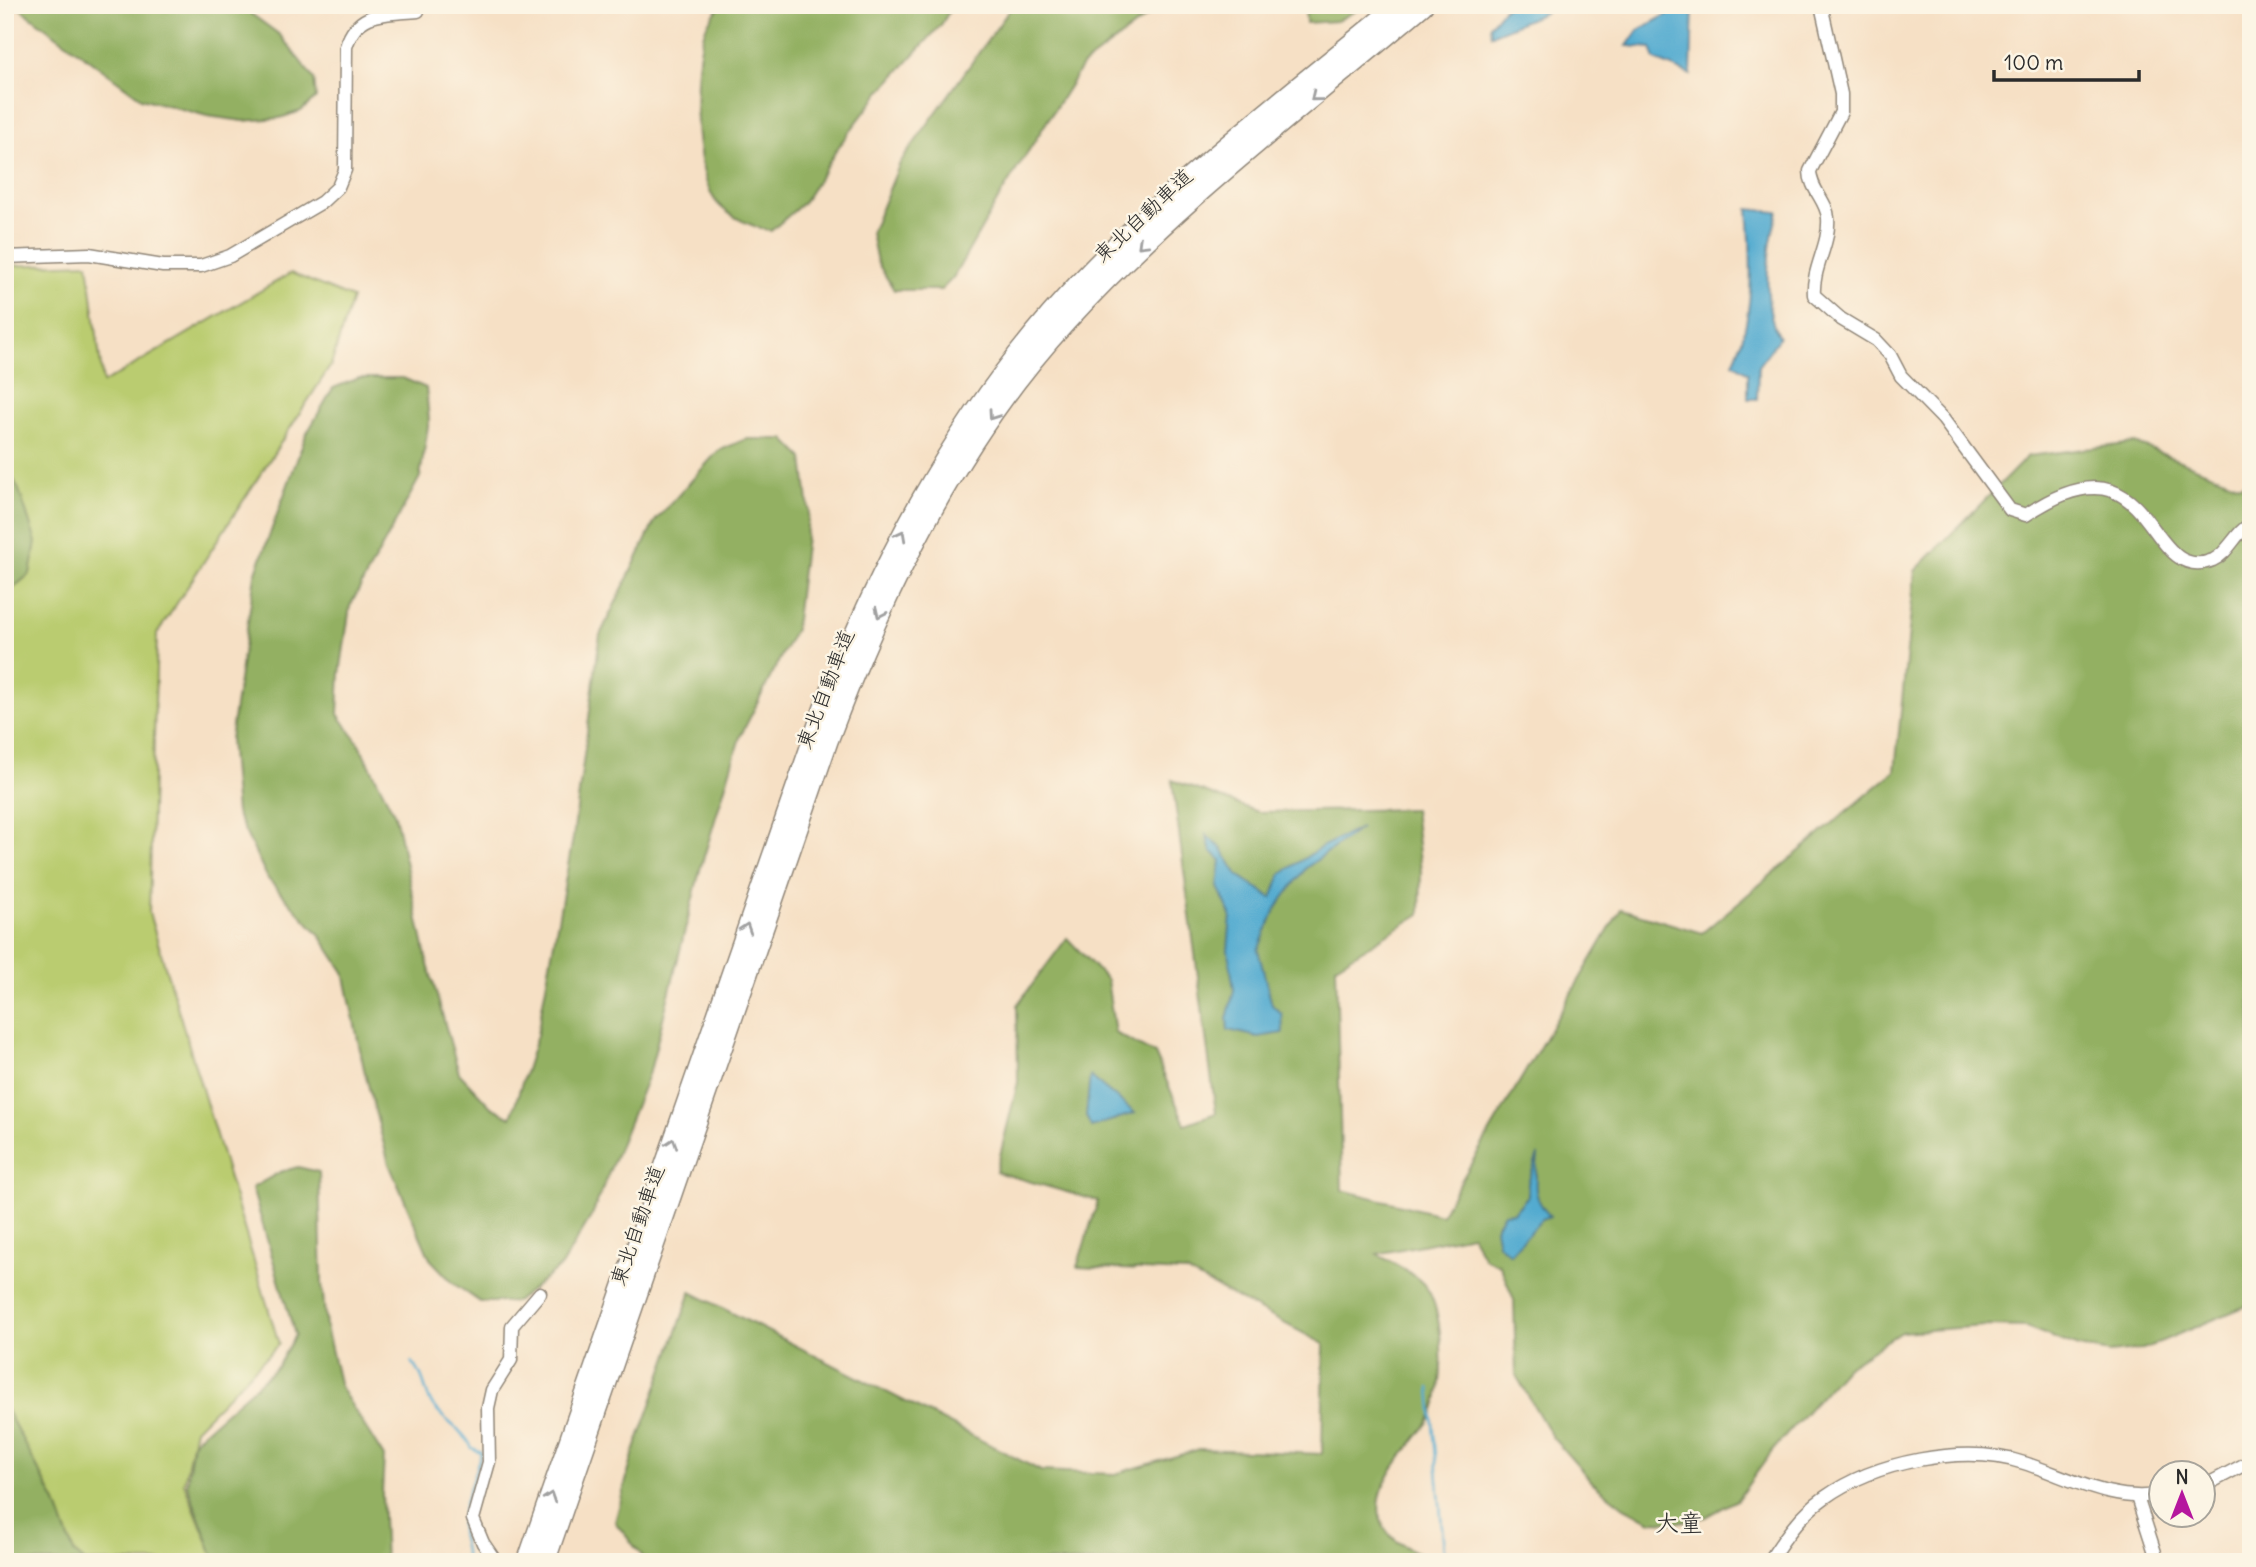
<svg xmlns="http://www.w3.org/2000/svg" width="2256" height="1567" font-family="Delius,'Klee One',sans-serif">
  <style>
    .green { fill: #bacc6f; stroke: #727c4d; stroke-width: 2 }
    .forest { fill: #93b062; stroke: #5f6e46; stroke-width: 2 }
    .water { fill: #53abd0; stroke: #3f6b7e; stroke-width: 2 }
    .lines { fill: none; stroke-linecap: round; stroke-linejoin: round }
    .stream { stroke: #53abd0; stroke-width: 2.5 }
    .minor-casing { stroke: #908678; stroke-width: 15 }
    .highway-casing { stroke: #908678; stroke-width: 22 }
    .minor { stroke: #fff; stroke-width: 12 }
    .highway { stroke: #fff; stroke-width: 19 }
    .oneway { stroke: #a0a0a0 }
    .labels { text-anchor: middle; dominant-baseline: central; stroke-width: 5; stroke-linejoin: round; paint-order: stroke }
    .street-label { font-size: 21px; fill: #2b2b2b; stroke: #fcf5e5 }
    .quarter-label { font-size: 24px; fill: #2b2b2b; stroke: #fcf5e5 }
  </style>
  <rect width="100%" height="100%" fill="#fcf5e5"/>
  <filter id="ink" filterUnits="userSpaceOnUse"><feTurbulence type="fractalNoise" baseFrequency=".0143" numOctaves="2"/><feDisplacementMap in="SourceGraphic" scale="14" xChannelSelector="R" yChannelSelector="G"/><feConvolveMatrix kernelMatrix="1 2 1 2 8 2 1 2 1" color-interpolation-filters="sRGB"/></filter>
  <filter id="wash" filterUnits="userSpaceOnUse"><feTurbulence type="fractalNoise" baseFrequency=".00686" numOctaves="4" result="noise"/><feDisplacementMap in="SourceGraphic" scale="28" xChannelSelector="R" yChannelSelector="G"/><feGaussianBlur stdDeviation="1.57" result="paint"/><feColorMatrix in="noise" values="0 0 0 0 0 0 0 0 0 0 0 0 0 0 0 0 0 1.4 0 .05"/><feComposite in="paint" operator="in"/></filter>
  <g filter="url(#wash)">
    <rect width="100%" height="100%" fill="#f6e0c5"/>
    <polygon class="green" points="88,263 103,383 291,273 352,298 331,365 157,634 149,913 279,1344 195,1429 184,1483 214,1558 210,1562 85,1562 74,1553 56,1503 5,1408 5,266"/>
    <g class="forest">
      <polygon points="15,5 239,5 280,35 314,79 316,98 301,111 280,118 243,121 207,116 141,98"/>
      <path d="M 721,5 L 953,5 L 941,25 L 880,92 L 841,143 L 804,202 L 771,231 C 753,227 732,218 719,205 C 691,177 692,62 706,27 C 709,20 716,12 721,5 Z"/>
      <polygon points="1013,5 1162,5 1082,66 1000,196 953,278 941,290 894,290 877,262 871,233 900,163"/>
      <polygon points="1305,5 1366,5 1337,21 1306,23"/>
      <polygon points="359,378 403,378 426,388 429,420 420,477 350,606 340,674 338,714 359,744 395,815 427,961 459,1073 491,1107 511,1117 537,1035 573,838 600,635 655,521 718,451 746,439 784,439 803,458 809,511 795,629 740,737 700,870 651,1067 592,1215 561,1266 516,1302 480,1302 453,1283 430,1259 389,1164 364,1069 344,972 319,934 268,879 236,813 230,739 255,575 306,435 333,388"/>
      <path d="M 2135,443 L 2240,485 L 2251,480 L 2251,1304 L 2143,1349 L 2110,1353 L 2078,1347 L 2026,1327 L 1985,1326 L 1901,1332 L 1846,1367 L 1773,1450 L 1737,1500 L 1706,1517 L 1679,1522 L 1651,1521 L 1624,1507 L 1593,1483 L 1552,1437 L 1516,1375 L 1514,1300 L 1500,1265 L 1484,1258 L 1471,1235 L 1377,1254 C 1392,1263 1415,1273 1426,1287 C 1445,1312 1446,1390 1431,1417 C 1417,1441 1393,1462 1383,1488 C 1366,1535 1409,1552 1445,1562 L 647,1562 L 615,1522 L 633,1455 L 691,1292 L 1041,1471 L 1115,1474 L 1200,1449 L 1322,1454 L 1324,1344 L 1187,1272 L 1077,1267 L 1098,1201 L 996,1172 L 1018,1082 L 1017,1005 L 1067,938 L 1107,980 L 1115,1033 L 1155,1054 L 1185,1124 L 1216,1113 L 1172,780 L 1258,812 L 1414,809 L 1421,871 L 1420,914 L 1336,966 L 1342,1190 L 1441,1215 L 1621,909 L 1702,933 L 1895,771 L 1915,571 L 2028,456 Z"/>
      <polygon points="5,463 19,490 36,542 30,574 7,593"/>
      <polygon points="298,1167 319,1172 322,1283 326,1327 340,1387 384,1457 382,1494 385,1562 210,1562 214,1558 187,1484 193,1441 277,1367 295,1335 252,1188 280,1172"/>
      <polygon points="5,1407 56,1503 74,1553 85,1562 5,1562"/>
    </g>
    <g class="water">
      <polygon points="1507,5 1553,5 1544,13 1491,35 1490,25"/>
      <polygon points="1685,5 1693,5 1691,75 1655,60 1651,48 1627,46 1638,30"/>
      <path d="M 1748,209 L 1778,212 C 1767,249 1761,302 1779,338 L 1758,366 L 1757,399 L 1748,399 L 1748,373 L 1733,363 C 1755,318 1752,259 1748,209 Z"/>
      <polygon points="1361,828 1306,868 1275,910 1258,950 1272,1005 1282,1014 1283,1033 1258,1037 1228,1030 1227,1019 1234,990 1228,950 1231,915 1218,887 1221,860 1211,851 1206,835 1221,848 1238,875 1272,898 1281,874 1323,846"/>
      <polygon points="1090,1076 1135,1113 1091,1127 1086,1116"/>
      <path d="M 1538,1155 C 1536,1181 1530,1196 1550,1216 L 1542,1219 L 1510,1254 L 1498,1244 L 1495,1228 L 1504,1213 L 1514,1212 L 1528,1196 L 1528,1183 Z"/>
    </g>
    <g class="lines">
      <g class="stream">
        <path d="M 412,1362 C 423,1373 424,1389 431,1403 C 441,1420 464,1429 472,1448 L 481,1452 C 476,1473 460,1509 461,1529 C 461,1541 467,1549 465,1562"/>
        <polyline points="1430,1388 1445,1562"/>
      </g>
    </g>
  </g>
  <g filter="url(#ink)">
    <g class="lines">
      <g class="minor-casing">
        <g id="minor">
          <path d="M 1821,5 L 1841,94 L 1841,112 L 1810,171 C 1810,189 1827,201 1828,218 C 1830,245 1812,268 1814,295 L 1841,319 L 1876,340 L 1890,355 L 1901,376 L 1943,419 L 2010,510 L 2026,515 C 2158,426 2143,588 2213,560 C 2229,553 2235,532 2251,524"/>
          <path d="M 5,257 L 89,254 L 163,266 L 201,266 L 230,256 L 322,202 L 338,187 L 345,170 L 346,47 C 357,10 385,14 418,11"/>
          <polyline points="2204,1486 2251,1461"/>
          <polyline points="2137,1497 2158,1562"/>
          <polyline points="496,1562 483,1543 473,1519 489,1462 488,1408 492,1390 511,1360 512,1326 540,1293"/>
          <path d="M 1769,1562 C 1784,1538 1801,1514 1824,1498 C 1874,1462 1964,1443 2024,1463 C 2069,1477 2112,1504 2162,1494"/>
        </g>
      </g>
      <g class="highway-casing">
        <g id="highway">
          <path d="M 527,1562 L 823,710 C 879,567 949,431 1051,314 C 1153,197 1279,104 1398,5"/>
          <path d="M 545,1562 L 828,741 C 884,591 957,440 1067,321 C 1175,203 1302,108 1423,5"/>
        </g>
      </g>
      <use href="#minor" class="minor"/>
      <use href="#highway" class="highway"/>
    </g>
    <defs><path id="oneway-chevron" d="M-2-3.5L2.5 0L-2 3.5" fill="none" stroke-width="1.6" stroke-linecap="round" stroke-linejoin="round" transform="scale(1.75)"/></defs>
    <g class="oneway">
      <use href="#oneway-chevron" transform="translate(1315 97) rotate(141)"/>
      <use href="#oneway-chevron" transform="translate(1142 244) rotate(136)"/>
      <use href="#oneway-chevron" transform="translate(993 415) rotate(125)"/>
      <use href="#oneway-chevron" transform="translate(901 535) rotate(-62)"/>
      <use href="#oneway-chevron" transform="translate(880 613) rotate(115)"/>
      <use href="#oneway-chevron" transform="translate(746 928) rotate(-71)"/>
      <use href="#oneway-chevron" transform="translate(672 1143) rotate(-71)"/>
      <use href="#oneway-chevron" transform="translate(550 1497) rotate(-71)"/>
    </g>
  </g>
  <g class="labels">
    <g class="street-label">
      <text transform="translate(1143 215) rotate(-43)">東北自動車道</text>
      <text transform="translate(825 689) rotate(-69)">東北自動車道</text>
      <text transform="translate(637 1225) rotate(-71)">東北自動車道</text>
    </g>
    <g class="quarter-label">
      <text x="1679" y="1522">大童</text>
    </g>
  </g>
  <rect width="2256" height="1567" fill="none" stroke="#fcf5e5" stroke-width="28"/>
  <g transform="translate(2182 1494)"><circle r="33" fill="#fcf5e5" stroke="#a8a49b" stroke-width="2"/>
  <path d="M0-5L12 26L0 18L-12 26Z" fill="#b5179e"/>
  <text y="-10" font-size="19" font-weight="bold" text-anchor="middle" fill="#2b2b2b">N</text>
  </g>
  <path d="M1994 70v10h145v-10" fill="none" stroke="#2b2b2b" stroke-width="3.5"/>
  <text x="2004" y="70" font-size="21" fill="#2b2b2b" stroke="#fcf5e5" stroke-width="5" paint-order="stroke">100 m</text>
</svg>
